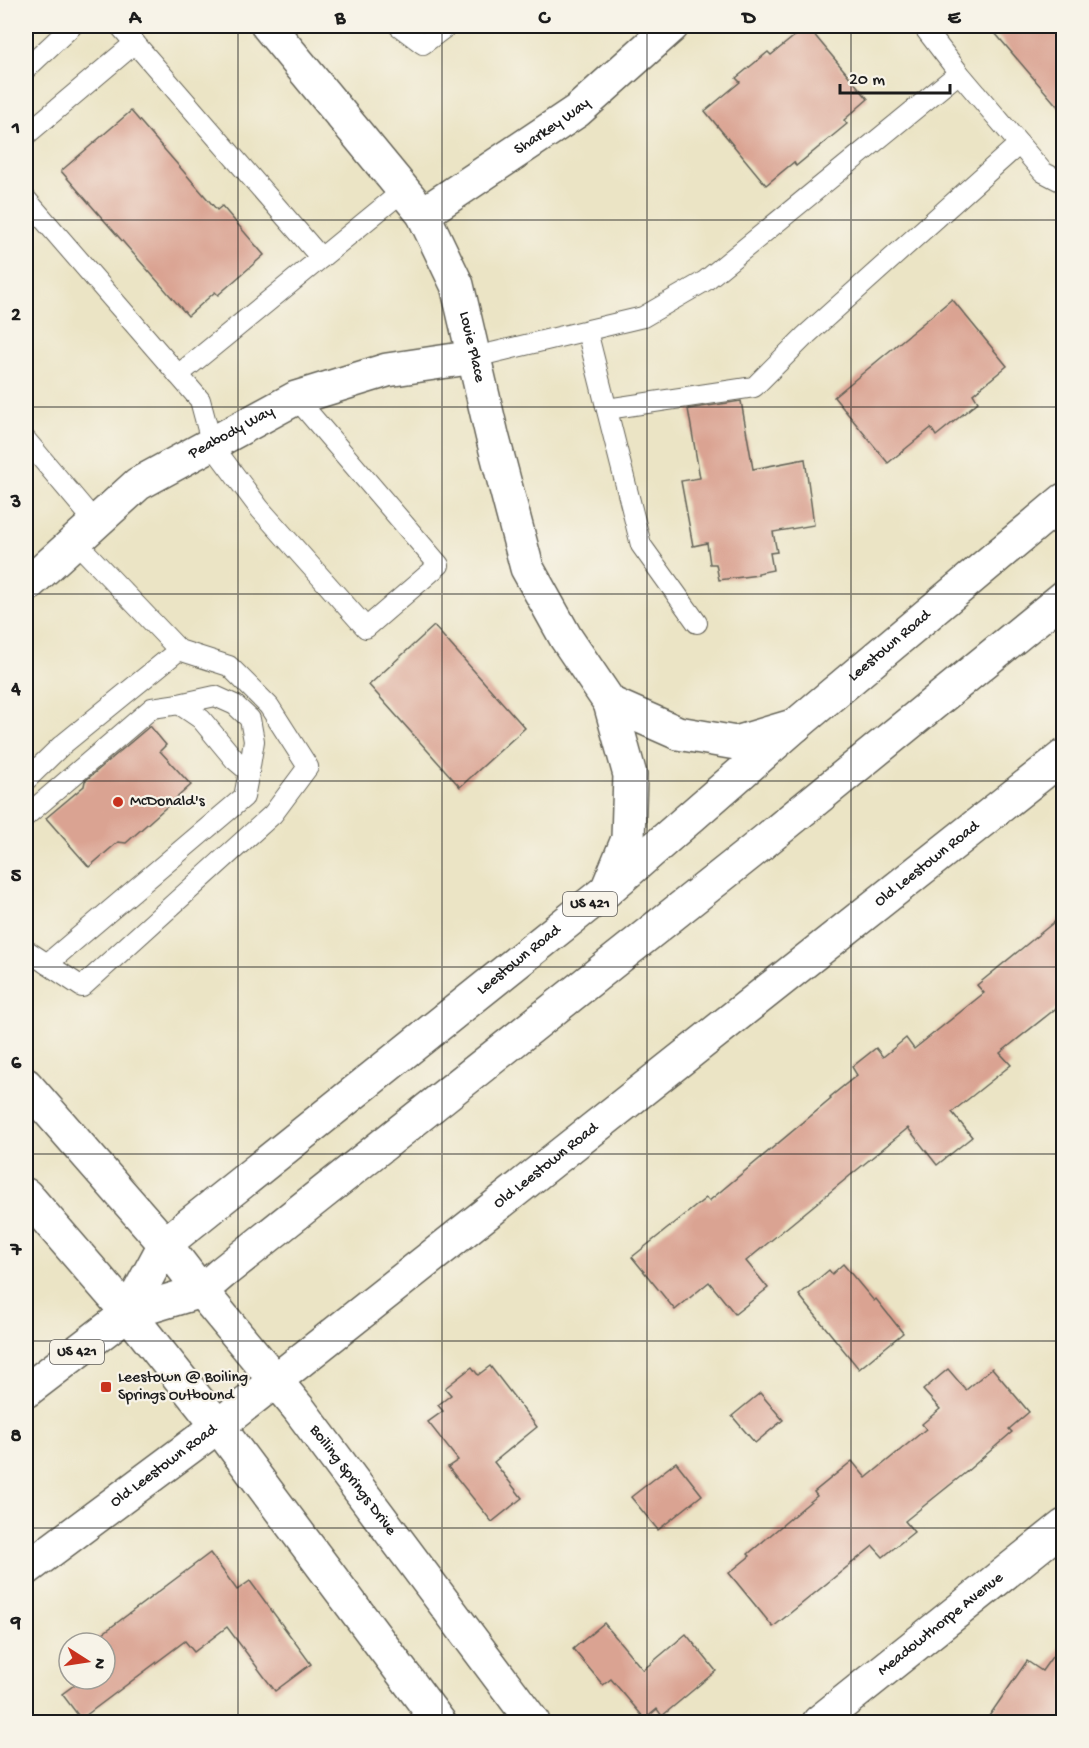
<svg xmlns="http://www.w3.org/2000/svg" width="1089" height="1748" font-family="'Gochi Hand',sans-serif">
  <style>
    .building { fill: #daa392 }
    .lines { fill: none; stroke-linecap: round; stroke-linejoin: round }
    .lane-casing { stroke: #646257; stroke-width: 22 }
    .street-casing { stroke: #646257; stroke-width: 36 }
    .primary-casing { stroke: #646257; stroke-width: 36 }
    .lane { stroke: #fff; stroke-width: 20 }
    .street { stroke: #fff; stroke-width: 33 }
    .primary { stroke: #fff; stroke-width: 33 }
    .grid { fill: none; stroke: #1c1c1c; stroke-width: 1.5; stroke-opacity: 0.55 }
    .poi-dot { fill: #c8321e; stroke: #f7f3e8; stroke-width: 2 }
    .labels { text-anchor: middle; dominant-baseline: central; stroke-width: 4.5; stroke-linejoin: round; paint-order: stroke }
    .shield { fill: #f7f3e8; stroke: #5e5c59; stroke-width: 1.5 }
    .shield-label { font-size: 15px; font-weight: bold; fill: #1c1c1c }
    .street-label { font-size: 16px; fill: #1c1c1c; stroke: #f7f3e8 }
    .poi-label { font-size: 16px; fill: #1c1c1c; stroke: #f7f3e8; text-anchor: start }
    .neatline { fill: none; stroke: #1c1c1c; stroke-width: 2 }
    .grid-label { font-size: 20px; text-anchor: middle; font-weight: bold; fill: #1c1c1c }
  </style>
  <rect width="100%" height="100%" fill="#f7f3e8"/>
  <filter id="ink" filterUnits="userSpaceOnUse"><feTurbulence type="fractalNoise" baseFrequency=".0167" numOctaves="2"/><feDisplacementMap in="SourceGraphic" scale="12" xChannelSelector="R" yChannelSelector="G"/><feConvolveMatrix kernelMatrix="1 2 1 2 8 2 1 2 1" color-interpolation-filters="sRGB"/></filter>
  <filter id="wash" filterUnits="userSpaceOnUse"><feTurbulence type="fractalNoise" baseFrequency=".008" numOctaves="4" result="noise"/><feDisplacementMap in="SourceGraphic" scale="24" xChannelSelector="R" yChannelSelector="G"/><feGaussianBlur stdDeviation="1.35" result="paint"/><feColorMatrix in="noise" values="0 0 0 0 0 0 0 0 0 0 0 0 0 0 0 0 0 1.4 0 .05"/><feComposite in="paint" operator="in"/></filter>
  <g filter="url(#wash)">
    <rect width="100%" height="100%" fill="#ebe4c5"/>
    <g id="blocks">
      <g class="building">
        <polygon points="807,26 868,99 844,120 847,124 796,166 794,162 766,185 705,111 740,82 736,78 768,52 771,55"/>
        <polygon points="989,26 1064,26 1064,114"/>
        <polygon points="131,111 217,210 222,206 264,255 218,295 215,292 188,316 61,171"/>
        <polygon points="952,299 1007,366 973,394 978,402 936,436 931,428 888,463 834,397"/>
        <polygon points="741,401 753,469 805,459 814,525 773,532 777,552 770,553 773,570 758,573 758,575 719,580 716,564 710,564 707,543 693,546 681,481 700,478 688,409"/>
        <polygon points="434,626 525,728 460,787 369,685"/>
        <polygon points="150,726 166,745 160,751 191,785 126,843 118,842 89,867 46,818 84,786 85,781"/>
        <polygon points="1064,914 1064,1002 1000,1053 1011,1065 952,1112 972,1137 937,1165 908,1128 746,1261 768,1288 735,1314 709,1282 675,1310 632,1257 706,1198 709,1201 831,1099 830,1097 857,1075 852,1067 876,1048 883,1057 906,1038 914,1049 984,993 977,985"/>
        <polygon points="843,1264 874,1301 876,1299 903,1333 859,1369 799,1295 829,1270 832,1274"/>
        <polygon points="490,1366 537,1427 494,1462 522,1498 492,1522 448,1467 458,1460 428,1422 443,1411 438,1405 451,1395 445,1388 472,1367 478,1375"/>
        <polygon points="992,1368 1029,1412 1009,1429 1012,1432 965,1473 905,1521 914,1532 883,1557 873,1546 773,1627 729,1573 750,1556 748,1554 817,1496 814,1492 852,1461 866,1478 926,1429 922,1424 940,1409 923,1390 948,1369 966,1390"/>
        <polygon points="760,1393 783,1420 755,1443 732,1416"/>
        <polygon points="676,1462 702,1495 658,1530 631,1497"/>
        <polygon points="210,1553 237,1590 250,1581 311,1664 275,1691 227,1627 194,1652 185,1641 81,1719 62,1694 77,1683 73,1679 105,1679 105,1643 90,1643"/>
        <polygon points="604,1623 643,1670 686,1634 716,1671 662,1716 657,1709 645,1719 611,1679 603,1685 573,1649"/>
        <polygon points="1064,1640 1064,1722 985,1722 1027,1661 1042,1671"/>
      </g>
    </g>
  </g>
  <g filter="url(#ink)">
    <use href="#blocks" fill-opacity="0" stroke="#646257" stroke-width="1.5"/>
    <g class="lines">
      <g class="lane-casing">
        <g id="lane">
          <polyline points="120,26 321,258 404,190"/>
          <polyline points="399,26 423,44 447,26"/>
          <polyline points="923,26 959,73 1043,172 1064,183"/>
          <polyline points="26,69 72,26"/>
          <polyline points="26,135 135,43"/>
          <polyline points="26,199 200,400 212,445 260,509 366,628 439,565 296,398"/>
          <polyline points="587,331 641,545 697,623"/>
          <polyline points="475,357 643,317 705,281 959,73"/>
          <polyline points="178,375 321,258"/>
          <polyline points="607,409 754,387 804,337 1019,144"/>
          <polyline points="26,440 95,522"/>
          <polyline points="179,704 215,696 235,705 250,719 254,741 249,772"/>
          <polyline points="26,780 61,746 179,650"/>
          <polyline points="26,816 152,708 179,704 201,719 235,760 249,772 244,797 47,964"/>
          <polyline points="26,950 82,987 273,814 308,767 269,706 229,666 179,650 75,541"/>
        </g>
      </g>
      <g class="street-casing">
        <g id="street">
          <path id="s1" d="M 268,26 L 423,214 L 457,285 L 492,435 L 527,568 L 566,638 L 610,703 L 630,775 L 628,839 L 607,890"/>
          <path id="s2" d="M 423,214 L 577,111 L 672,26"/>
          <path id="s3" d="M 26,586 L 138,484 L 296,398 L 387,370 L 475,357"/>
          <polyline points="610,703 678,733 736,743 796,725"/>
          <path id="s4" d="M 26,1085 L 165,1244 L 201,1291 L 299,1409 L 533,1722"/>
          <polyline points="26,1195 128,1313 218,1426 439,1722"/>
          <path id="s5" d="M 26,1569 L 218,1426 L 1064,756"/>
          <path id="s6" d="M 819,1722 L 1064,1526"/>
        </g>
      </g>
      <g class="primary-casing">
        <g id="primary">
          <path id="s7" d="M 128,1313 L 165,1244 L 607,890 L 796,725 L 1064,500"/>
          <polyline points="26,1391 128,1313 201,1291 222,1273 750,853 1064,597"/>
        </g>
      </g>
      <use href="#lane" class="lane"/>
      <use href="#street" class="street"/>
      <use href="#primary" class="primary"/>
    </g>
  </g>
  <path class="grid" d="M 238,26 L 238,1722M 442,26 L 442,1722M 647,26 L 647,1722M 851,26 L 851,1722M 26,220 L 1064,220M 26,407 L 1064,407M 26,594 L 1064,594M 26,781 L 1064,781M 26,967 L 1064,967M 26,1154 L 1064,1154M 26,1341 L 1064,1341M 26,1528 L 1064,1528"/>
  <g class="poi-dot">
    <circle cx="118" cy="802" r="6"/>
    <rect x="100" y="1381" width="12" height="12" rx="3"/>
  </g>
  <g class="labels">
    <g class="shield">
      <rect x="563" y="892" width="54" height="24" rx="4.5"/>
      <rect x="50" y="1340" width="54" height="24" rx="4.5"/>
    </g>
    <g class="shield-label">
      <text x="590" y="904">US 421</text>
      <text x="77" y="1352">US 421</text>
    </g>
    <g class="street-label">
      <text stroke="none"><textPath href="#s2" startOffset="156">Sharkey Way</textPath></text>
      <text stroke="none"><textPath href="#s1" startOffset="386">Louie Place</textPath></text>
      <text stroke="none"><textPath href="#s3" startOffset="258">Peabody Way</textPath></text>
      <text stroke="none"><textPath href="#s7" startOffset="1018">Leestown Road</textPath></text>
      <text stroke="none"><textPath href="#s5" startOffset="1144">Old Leestown Road</textPath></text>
      <text stroke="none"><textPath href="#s7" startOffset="532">Leestown Road</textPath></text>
      <text stroke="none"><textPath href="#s5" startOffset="658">Old Leestown Road</textPath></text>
      <text stroke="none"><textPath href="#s5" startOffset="172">Old Leestown Road</textPath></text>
      <text stroke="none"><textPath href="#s4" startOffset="513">Boiling Springs Drive</textPath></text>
      <text stroke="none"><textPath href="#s6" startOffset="156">Meadowthorpe Avenue</textPath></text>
    </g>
    <g class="poi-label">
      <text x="130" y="802">McDonald's</text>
      <text x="118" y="1378">Leestown @ Boiling<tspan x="118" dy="18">Springs Outbound</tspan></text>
    </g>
  </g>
  <rect width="1089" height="1748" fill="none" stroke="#f7f3e8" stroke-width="66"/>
  <g transform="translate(87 1661) rotate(102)"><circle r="28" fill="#f7f3e8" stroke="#9f9d96" stroke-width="1.5"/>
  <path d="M0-4.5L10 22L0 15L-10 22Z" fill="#c8321e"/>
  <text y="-9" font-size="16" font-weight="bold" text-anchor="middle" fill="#1c1c1c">N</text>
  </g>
  <path d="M840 84v9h110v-9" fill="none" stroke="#1c1c1c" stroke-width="3"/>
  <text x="849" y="84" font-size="18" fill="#1c1c1c" stroke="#f7f3e8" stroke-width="4.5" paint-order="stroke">20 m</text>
  <rect x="33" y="33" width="1023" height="1682" class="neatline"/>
  <g class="grid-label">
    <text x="135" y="23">A</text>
    <text x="340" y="23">B</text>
    <text x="544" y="23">C</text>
    <text x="749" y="23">D</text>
    <text x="954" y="23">E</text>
    <text x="16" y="133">1</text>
    <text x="16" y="320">2</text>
    <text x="16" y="507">3</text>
    <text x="16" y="694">4</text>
    <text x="16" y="881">5</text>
    <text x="16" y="1068">6</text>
    <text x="16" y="1255">7</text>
    <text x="16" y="1441">8</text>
    <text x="16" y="1628">9</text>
  </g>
</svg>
